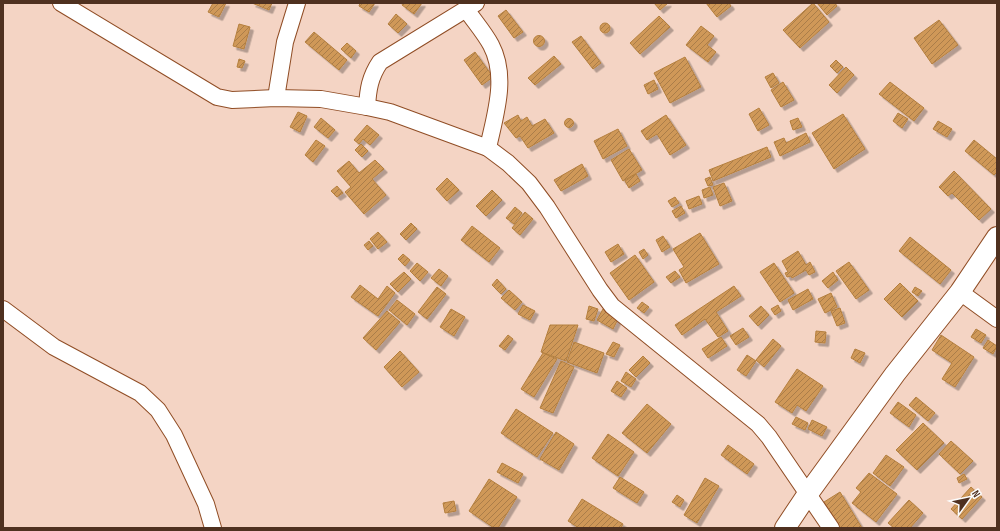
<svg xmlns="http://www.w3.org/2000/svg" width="1000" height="531" font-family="'Sofia Sans Condensed',sans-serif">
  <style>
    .building { fill: url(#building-hatch); stroke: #b47f3e; filter: url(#shadow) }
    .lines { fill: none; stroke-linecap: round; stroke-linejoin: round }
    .minor-casing { stroke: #904d25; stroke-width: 18 }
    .tertiary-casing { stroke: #904d25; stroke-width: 22 }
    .minor { stroke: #fff; stroke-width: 16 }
    .tertiary { stroke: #fff; stroke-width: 20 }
  </style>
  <defs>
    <pattern id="building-hatch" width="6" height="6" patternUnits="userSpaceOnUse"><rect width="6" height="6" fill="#cf9858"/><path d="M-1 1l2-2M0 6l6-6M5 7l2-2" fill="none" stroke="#aa7d48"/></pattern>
    <filter id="shadow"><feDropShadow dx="3.5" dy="3.5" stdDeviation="0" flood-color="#0004"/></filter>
  </defs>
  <rect width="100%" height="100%" fill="#f4d4c4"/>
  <g class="building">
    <polygon points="213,3 226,3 219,17 208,12"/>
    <polygon points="252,3 272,3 269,10"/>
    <polygon points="360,3 375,3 369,12 359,6"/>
    <polygon points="403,3 422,3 414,14 402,5"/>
    <polygon points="654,3 668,3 660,10"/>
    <polygon points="706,3 729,3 731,6 717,17"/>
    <polygon points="813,3 829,22 800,48 783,30"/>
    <polygon points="817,3 835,3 837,6 827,15"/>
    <polygon points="506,10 523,32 514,38 498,16"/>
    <polygon points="396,14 407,24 398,33 388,24"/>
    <polygon points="659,16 670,27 640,54 630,43"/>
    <polygon points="939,20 958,45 932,64 914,38"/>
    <circle cx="605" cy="28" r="5"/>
    <polygon points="239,24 250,27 244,49 233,46"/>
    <polygon points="701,26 714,36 707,45 716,52 708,62 686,45"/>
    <polygon points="314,32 347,60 339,70 305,42"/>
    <circle cx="539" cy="41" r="5.5"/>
    <polygon points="581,36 601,63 593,69 572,42"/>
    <polygon points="347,43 356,51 351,58 341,49"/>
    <polygon points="475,52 493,77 482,85 464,60"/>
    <polygon points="554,56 561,64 535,85 528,78"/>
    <polygon points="685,57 701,87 670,103 654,73"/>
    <polygon points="239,59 245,61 242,68 237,67"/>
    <polygon points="836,60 843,67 837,73 830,66"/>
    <polygon points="846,67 854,75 837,93 829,85"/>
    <polygon points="773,73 779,83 771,88 765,77"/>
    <polygon points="654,80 658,89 648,94 644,85"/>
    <polygon points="783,82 794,100 781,107 771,90"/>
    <polygon points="890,82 924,108 914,121 879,94"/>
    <polygon points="759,108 769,125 758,131 749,114"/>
    <polygon points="298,112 307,116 300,132 290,127"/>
    <polygon points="898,113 908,119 902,128 893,121"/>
    <polygon points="843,114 865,149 834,169 812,133"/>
    <polygon points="518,115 521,121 527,117 532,126 545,119 554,133 528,148 520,136 516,138 504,123"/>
    <polygon points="666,115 686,145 670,155 657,134 647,140 641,131"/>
    <polygon points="321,118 335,130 328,138 314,127"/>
    <polygon points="798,118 802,127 793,130 790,121"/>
    <circle cx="569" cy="123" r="4.5"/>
    <polygon points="938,121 952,129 947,137 933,129"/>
    <polygon points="367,125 379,135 370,145 363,139 359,144 354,140"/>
    <polygon points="618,129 627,146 603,159 594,141"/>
    <polygon points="806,133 810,142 780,156 774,142 784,138 786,143"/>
    <polygon points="316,140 325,146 313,162 305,155"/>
    <polygon points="974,140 997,159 997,172 994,175 965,151"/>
    <polygon points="361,144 368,151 362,157 355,150"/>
    <polygon points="767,147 771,157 713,181 709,170"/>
    <polygon points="629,149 642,170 623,181 611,160"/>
    <polygon points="375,160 384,169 372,179 386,195 364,214 345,192 351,187 337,171 349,161 359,173"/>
    <polygon points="582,164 588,176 561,191 554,180"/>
    <polygon points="954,171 991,209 979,220 952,193 948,196 939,187"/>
    <polygon points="636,174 640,181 629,188 625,181"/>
    <polygon points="710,177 713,185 708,186 705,179"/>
    <polygon points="447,178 459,190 447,201 436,189"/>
    <polygon points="724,183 732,201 720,206 713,187"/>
    <polygon points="337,186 343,193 337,197 331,191"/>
    <polygon points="710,187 713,195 704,198 702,190"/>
    <polygon points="492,190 502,200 486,216 476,206"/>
    <polygon points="699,196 702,204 689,209 686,201"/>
    <polygon points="675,197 679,203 672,207 668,201"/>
    <polygon points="681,206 685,213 676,218 672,211"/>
    <polygon points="515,207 522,213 514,224 506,218"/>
    <polygon points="525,212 533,219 520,235 512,228"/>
    <polygon points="411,223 417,229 406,240 400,234"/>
    <polygon points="472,226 500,248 489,262 461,240"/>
    <polygon points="378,232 387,242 378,249 370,239"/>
    <polygon points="700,233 719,264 686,283 679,270 684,267 673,249"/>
    <polygon points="663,236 670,247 662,252 656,240"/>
    <polygon points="910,237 951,270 940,284 899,251"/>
    <polygon points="369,241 373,246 368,250 364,245"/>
    <polygon points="618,244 624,254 611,262 605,252"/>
    <polygon points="644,249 648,255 643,259 639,252"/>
    <polygon points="798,251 806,265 810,262 815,272 809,275 806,270 792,278 791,276 787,277 785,273 788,272 782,261"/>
    <polygon points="403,254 410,260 405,266 398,259"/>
    <polygon points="635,255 654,282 629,300 610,273"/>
    <polygon points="849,262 869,290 856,299 836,271"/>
    <polygon points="417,263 428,272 420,281 410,271"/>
    <polygon points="774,263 794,293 780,302 760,272"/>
    <polygon points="439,269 448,276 441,286 431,278"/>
    <polygon points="675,271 680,277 671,283 666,277"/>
    <polygon points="404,272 411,279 398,292 390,284"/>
    <polygon points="833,272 838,280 828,288 822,281"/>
    <polygon points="497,279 506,289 501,294 492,285"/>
    <polygon points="900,283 918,301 902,317 884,299"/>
    <polygon points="360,285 378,299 387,286 395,293 378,316 351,297"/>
    <polygon points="734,286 741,296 716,312 728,331 718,337 705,319 682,335 675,325"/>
    <polygon points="437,287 446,294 427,319 418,312"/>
    <polygon points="915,287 922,291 918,296 912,292"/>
    <polygon points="808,289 813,299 793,310 788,300"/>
    <polygon points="509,290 522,302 515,310 501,298"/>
    <polygon points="831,293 837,307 825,313 818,299"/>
    <polygon points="397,300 415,314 407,325 389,310"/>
    <polygon points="642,302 649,307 644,313 637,308"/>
    <polygon points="523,305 535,311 530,320 518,314"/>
    <polygon points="778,305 781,311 775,315 771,309"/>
    <polygon points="589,306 598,309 594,321 586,319"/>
    <polygon points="761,306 769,315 758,326 749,316"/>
    <polygon points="840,308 845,323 837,326 831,311"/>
    <polygon points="451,309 465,317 454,336 440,327"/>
    <polygon points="603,309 619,317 613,329 597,320"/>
    <polygon points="387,311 400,322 376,350 363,338"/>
    <polygon points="550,325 578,325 566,361 541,352"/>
    <polygon points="743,328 749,337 736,345 730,336"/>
    <polygon points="976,329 986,335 981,343 971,337"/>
    <polygon points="816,331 826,332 825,343 815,342"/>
    <polygon points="508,335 513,339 505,350 499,346"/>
    <polygon points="941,335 974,357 955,387 942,379 952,363 932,350"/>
    <polygon points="721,337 727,346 708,358 702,349"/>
    <polygon points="773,339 781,346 764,367 756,360"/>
    <polygon points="988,340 997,346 993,354 983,348"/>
    <polygon points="574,342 604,353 597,373 567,362"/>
    <polygon points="613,342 620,345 614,357 606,354"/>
    <polygon points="855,349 865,353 860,363 851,358"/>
    <polygon points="400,351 419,372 402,387 384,367"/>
    <polygon points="543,353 557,359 534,397 521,389"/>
    <polygon points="747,355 756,361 746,376 737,370"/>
    <polygon points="643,356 650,363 636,377 629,370"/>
    <polygon points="561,361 574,367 553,413 540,408"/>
    <polygon points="797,369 823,386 806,411 797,405 792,413 775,402"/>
    <polygon points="626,372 636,379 631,387 621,381"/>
    <polygon points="617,381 627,388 621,397 611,391"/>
    <polygon points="916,397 935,413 928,421 909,405"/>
    <polygon points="898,402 916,415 909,427 890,413"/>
    <polygon points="647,404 671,424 647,453 622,433"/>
    <polygon points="516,409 553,433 537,457 501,433"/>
    <polygon points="796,417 808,423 805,430 792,424"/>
    <polygon points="812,420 827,427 822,436 808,429"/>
    <polygon points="923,423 944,443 917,470 896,450"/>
    <polygon points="556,432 574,444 559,470 540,459"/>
    <polygon points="608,434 634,452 618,476 592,458"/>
    <polygon points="951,441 973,461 960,474 939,454"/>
    <polygon points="728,445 754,464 747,474 721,455"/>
    <polygon points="886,455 904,467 890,486 873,473"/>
    <polygon points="502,463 523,474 518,483 497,472"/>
    <polygon points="869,473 897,494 876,522 852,503 861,492 856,488"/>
    <polygon points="964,474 967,479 959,483 957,478"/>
    <polygon points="620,477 644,492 637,503 613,488"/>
    <polygon points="705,478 719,486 697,523 684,515"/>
    <polygon points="489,479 517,497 498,528 494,528 469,511"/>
    <polygon points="971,487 982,497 962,519 951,509"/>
    <polygon points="840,492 862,528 840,528 824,502"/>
    <polygon points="677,495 684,500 680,507 672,502"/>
    <polygon points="582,499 623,524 621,528 579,528 568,521"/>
    <polygon points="909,500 923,513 910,528 894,528 888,523"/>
    <polygon points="454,501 456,511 445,513 443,503"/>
  </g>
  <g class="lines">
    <g class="minor-casing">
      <g id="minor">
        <polyline points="61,3 217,97 232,100 276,98 321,99 367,107 390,112 488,148 508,163 529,183 547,207 600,290 612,306 758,424 769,437 831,528"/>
        <path d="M 466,9 C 474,21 484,32 491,45 C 508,77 495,115 488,148"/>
        <polyline points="276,98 285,42 297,3"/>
        <path d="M 367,107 C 368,89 370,77 380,62 L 476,3"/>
        <polyline points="960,292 997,319"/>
        <polyline points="3,309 54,347 140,393 158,410 174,435 206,504 213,528"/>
      </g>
    </g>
    <g class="tertiary-casing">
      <polyline id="tertiary" points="785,528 807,495 895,374 960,292 997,237"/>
    </g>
    <use href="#minor" class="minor"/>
    <use href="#tertiary" class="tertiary"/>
  </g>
  <rect width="1000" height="531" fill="none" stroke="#4f3120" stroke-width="8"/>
  <g transform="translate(968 499) rotate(57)" stroke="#fdfdfd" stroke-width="3" paint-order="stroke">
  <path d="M0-3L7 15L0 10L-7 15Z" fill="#4f3120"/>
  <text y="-6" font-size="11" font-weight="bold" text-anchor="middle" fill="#4f3120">N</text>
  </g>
</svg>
